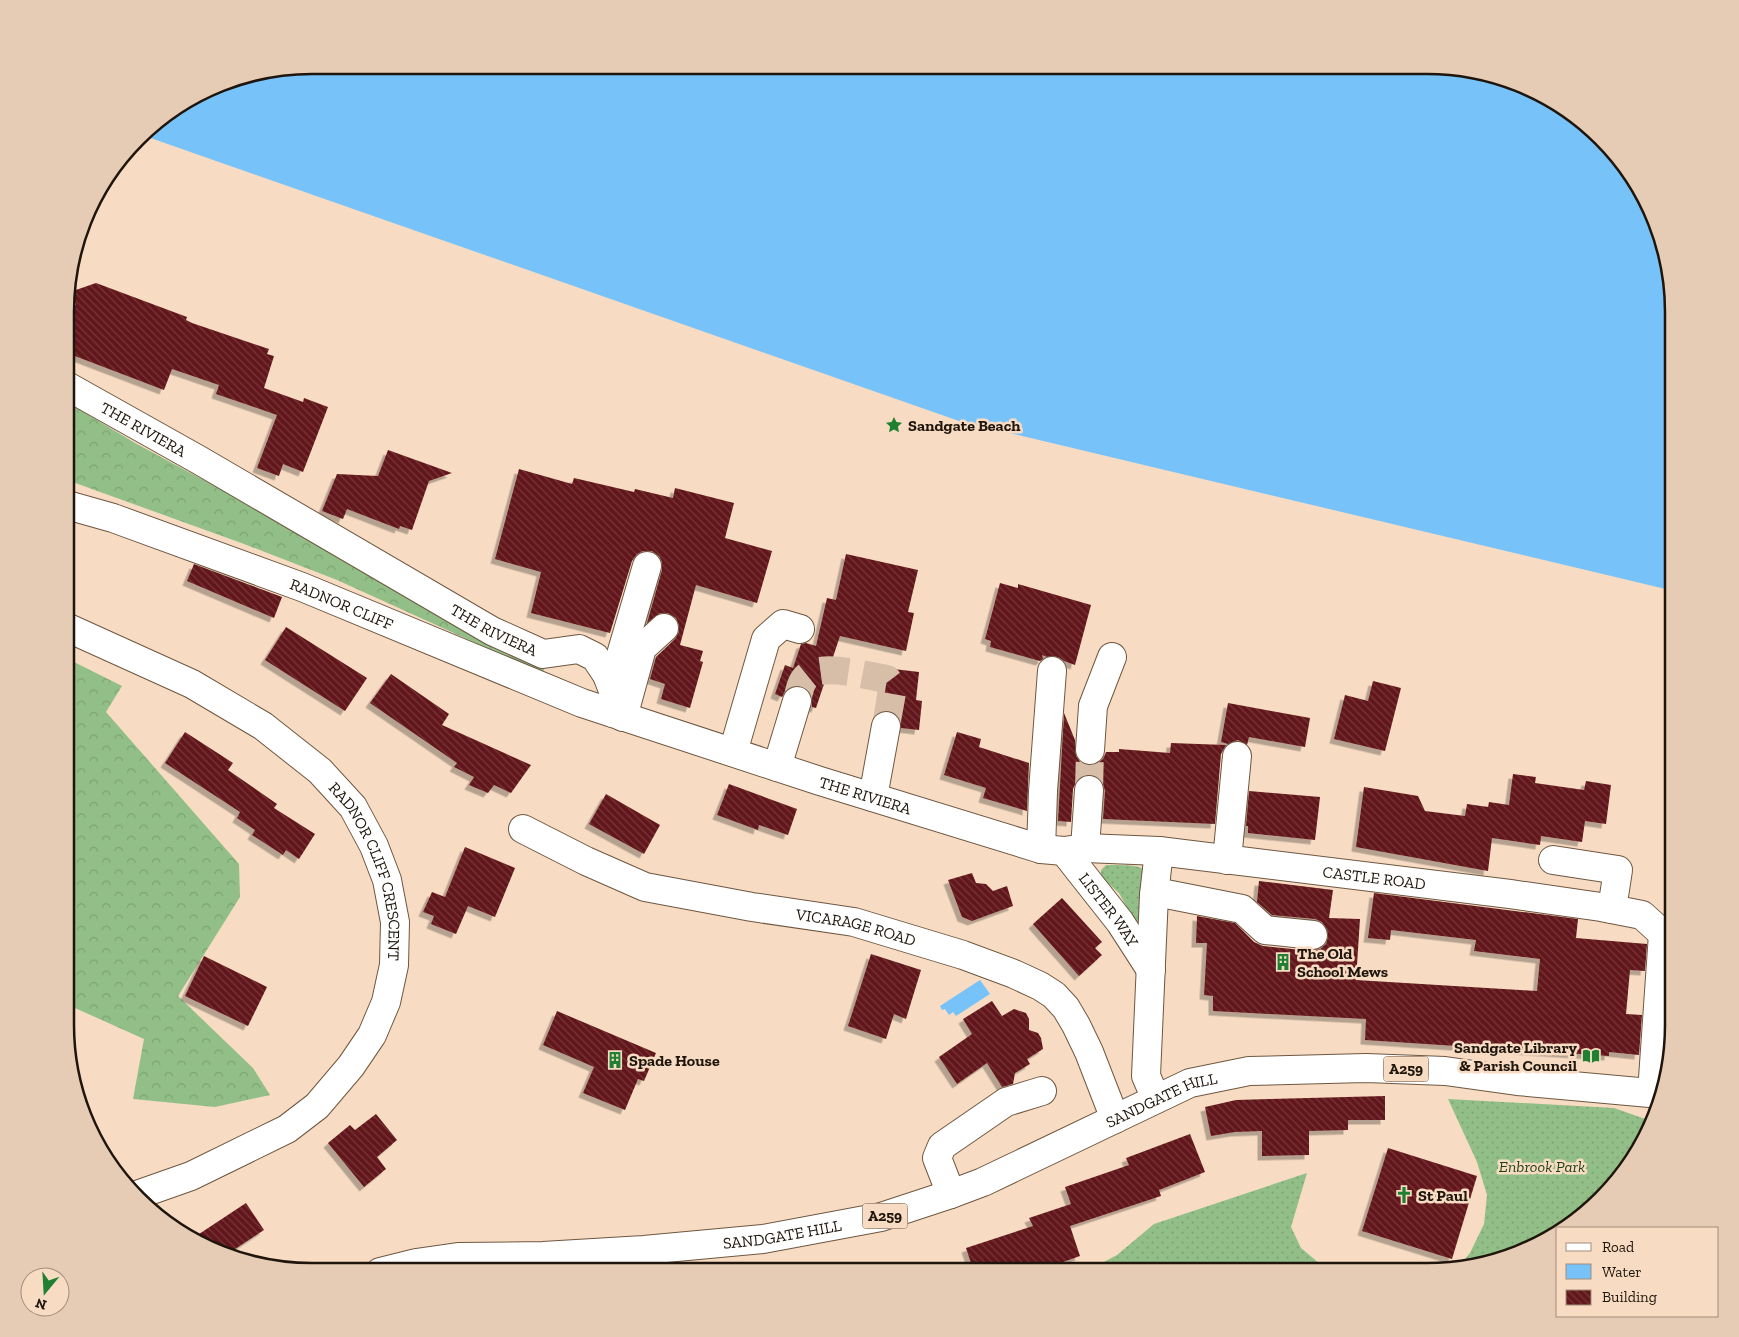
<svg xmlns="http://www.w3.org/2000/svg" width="1739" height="1337" font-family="'Zilla Slab',serif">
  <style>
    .grass { fill: url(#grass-dots) }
    .forest { fill: url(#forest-crowns) }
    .water { fill: #77c3f9 }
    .building { fill: url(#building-back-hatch); filter: url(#shadow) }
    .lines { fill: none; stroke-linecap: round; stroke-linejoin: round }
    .minor-tunnel { stroke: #d7bea8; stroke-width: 28; stroke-dasharray: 28 14; stroke-linecap: butt }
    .minor-casing { stroke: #6e5741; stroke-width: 30 }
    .highway-casing { stroke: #6e5741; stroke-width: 30 }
    .minor { stroke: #fff; stroke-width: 28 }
    .highway { stroke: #fff; stroke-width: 28 }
    .labels { text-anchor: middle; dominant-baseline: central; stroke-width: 5; stroke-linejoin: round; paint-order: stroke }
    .shield { fill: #f7dcc3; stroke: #605143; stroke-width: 1 }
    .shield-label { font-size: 15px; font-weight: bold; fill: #1f150c }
    .poi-label { font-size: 16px; font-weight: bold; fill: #1f150c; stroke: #f7dcc3; text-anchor: start }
    .street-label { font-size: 16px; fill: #1f150c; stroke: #f7dcc3 }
    .park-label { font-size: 16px; font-style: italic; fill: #1c3f13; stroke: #f7dcc3 }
    .rim { fill: none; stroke: #1f150c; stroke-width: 2.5 }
  </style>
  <defs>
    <pattern id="grass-dots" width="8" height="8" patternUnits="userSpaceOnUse" patternTransform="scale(1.25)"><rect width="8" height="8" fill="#92bf87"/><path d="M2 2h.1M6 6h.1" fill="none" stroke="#7da373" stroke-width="1.8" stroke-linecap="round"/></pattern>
    <pattern id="forest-crowns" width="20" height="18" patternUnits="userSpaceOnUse" patternTransform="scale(1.25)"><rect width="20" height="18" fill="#92bf87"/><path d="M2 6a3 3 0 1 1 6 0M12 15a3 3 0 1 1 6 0" fill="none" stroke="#7da373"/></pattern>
    <pattern id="building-back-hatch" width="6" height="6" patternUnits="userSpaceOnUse" patternTransform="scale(1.25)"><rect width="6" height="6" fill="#62171a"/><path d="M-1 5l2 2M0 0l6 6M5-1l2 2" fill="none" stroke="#743739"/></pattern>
    <filter id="shadow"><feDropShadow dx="-4.5" dy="4.5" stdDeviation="0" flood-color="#0004"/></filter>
  </defs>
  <rect width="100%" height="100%" fill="#f7dcc3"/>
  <g class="grass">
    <path d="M 1106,865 C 1114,865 1138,864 1143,869 C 1145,871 1145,874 1146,876 L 1139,922 L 1133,918 L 1119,893 L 1101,877 L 1101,870 Z"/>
    <polygon points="1448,1099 1614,1108 1654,1122 1613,1188 1560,1228 1558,1228 1558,1230 1536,1247 1476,1267 1457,1269 1470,1253 1484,1224 1487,1195 1477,1162"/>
    <polygon points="1307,1173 1291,1227 1301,1248 1320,1264 1343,1272 1085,1272 1117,1255 1154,1224"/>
  </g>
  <g class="forest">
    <polygon points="67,402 135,443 546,665 543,672 531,668 337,580 244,544 67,480"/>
    <polygon points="66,658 122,686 106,712 239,864 240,897 178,996 253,1068 270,1095 215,1107 133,1099 144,1039 66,1004"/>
  </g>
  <g class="water">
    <polygon points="312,65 1443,66 1521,84 1590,126 1649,203 1669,263 1674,311 1674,591 959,421 142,135 149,126 232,78"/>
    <polygon points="980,980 990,994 956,1016 953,1012 949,1015 945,1009 942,1010 940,1006"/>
  </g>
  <g class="building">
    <polygon points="96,283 187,317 186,320 192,323 269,349 267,354 274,356 264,388 303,402 304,398 328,407 303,472 283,464 279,476 257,468 277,415 216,394 219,385 172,369 164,390 67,353 67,327 76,304 70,292"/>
    <polygon points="388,450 452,473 429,481 412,530 400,526 399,529 347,509 343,519 322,511 337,474 378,476"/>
    <polygon points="519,469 572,484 574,478 634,492 635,489 673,498 675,488 734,503 725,538 772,551 757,603 696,585 680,645 703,651 700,661 703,662 690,708 661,699 665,684 650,679 656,657 675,639 679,632 679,625 676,618 668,613 660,613 647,623 662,570 662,562 659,556 652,551 643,551 637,554 632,561 610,633 531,613 541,572 495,559"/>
    <polygon points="846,554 918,570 908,612 914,613 906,651 840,636 816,708 812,707 812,698 809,691 802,686 793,686 786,690 782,697 775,694 785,665 793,668 801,644 806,643 816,646 827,598 836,600"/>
    <polygon points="194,564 282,597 274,618 187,581"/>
    <polygon points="1000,583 1018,588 1018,584 1091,605 1075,665 1064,661 1060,658 1054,656 1047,657 1042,655 1043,659 1040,661 990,647 991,641 985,639"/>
    <polygon points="286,627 367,678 345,711 265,660"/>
    <polygon points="885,668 919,672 916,700 922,701 919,730 901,728 900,720 896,714 889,711 879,712"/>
    <polygon points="391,674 449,714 442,725 531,765 511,793 494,785 488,793 469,785 474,777 454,767 457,763 370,703"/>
    <polygon points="1373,681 1401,688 1385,751 1334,739 1345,695 1368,701"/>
    <polygon points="1228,703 1310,718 1305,747 1249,737 1247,745 1238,740 1228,744 1221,742"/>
    <polygon points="1064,713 1075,740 1076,756 1081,763 1088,765 1097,764 1103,759 1106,752 1119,752 1119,749 1170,753 1171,743 1226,745 1221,754 1215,824 1103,819 1105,791 1103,784 1098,777 1090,774 1082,776 1076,782 1073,789 1071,822 1058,821"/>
    <polygon points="185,732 233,763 228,770 277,804 274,808 315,834 299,859 286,850 283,855 252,835 255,830 237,818 240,812 165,763"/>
    <polygon points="957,732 981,739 979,747 1029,763 1027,811 983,798 986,788 944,775"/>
    <polygon points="1513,774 1536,777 1535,783 1584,790 1586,781 1611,785 1606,824 1585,821 1582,842 1541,836 1540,845 1492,838 1488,871 1356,847 1364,787 1418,796 1425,811 1465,816 1467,804 1488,807 1489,802 1509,805"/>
    <polygon points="729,784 797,809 788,835 759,825 758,830 717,815"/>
    <polygon points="1249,791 1320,797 1315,840 1248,833 1248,826 1246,826"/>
    <polygon points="606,794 660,825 644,854 589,824"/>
    <polygon points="465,847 515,868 495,917 468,906 456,934 431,924 434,916 423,912 432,892 445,897"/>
    <polygon points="972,873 976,883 986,884 993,891 1007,886 1013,906 972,921 962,917 948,880"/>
    <polygon points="1259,881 1333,890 1329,918 1360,919 1356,980 1537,991 1540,959 1474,951 1476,940 1391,930 1390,940 1368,938 1374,893 1578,919 1576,938 1647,944 1645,971 1630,970 1626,1014 1642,1015 1639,1055 1609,1052 1609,1056 1365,1040 1366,1019 1213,1011 1213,996 1204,995 1207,943 1196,943 1197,916 1235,923 1254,942 1263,946 1312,951 1320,949 1326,944 1328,937 1327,929 1322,922 1315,919 1272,915 1257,902"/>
    <polygon points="1062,898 1102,942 1095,948 1102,955 1079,976 1033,924"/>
    <polygon points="871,954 921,970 906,1019 894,1014 886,1039 848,1026"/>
    <polygon points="204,956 267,987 248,1026 185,996"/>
    <polygon points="992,1001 1002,1016 1014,1009 1026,1013 1029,1019 1029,1030 1038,1033 1041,1038 1043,1049 1027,1059 1030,1064 1015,1073 1013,1084 1002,1087 987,1063 957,1084 939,1057 972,1034 963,1019"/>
    <polygon points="557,1011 656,1053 644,1081 638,1079 625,1110 583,1093 594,1067 543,1045"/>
    <polygon points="1385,1096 1385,1120 1348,1120 1348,1130 1309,1131 1309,1155 1262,1156 1262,1131 1235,1132 1211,1136 1205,1107 1236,1100"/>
    <polygon points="376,1114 397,1140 377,1157 386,1169 364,1187 328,1143 350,1125 355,1130"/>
    <polygon points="1190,1134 1205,1172 1159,1190 1161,1196 1070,1226 1080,1256 1035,1272 974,1272 966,1248 1033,1226 1029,1218 1071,1204 1065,1187 1129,1165 1126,1158"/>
    <polygon points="1388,1148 1477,1176 1452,1259 1362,1231"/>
    <polygon points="246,1203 264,1230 226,1255 218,1253 193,1238"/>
  </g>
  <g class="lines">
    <g class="minor-tunnel">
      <path d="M 797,701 C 799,693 800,682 807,676 C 822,663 868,676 887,679 L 893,687 L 886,726"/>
      <polyline points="1089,790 1090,750"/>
    </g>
    <g class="minor-casing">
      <g id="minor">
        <path id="s1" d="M 67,386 L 199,460 L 492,631 L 543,654 L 579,649 L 595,657 L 607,675 L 615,696 L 613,713"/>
        <path id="s2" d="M 67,505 L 113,518 L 302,587 L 582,703 L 820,781 L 1041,849 L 1064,851 L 1085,848 L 1159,851 L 1510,894 L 1601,907 L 1642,915 L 1663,934 L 1674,940"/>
        <path id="s3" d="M 66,627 L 192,684 L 263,726 L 320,771 L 353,807 L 374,846 L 387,880 L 395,922 L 394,965 L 386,1002 L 372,1035 L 351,1066 L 317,1106 L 287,1129 L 191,1176 L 137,1195"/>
        <polyline points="607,675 620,658 647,566"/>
        <polyline points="623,717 642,648 664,628"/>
        <polyline points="1090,750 1093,706 1112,657"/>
        <polyline points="733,752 766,639 783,624 800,629"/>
        <polyline points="777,767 797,701"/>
        <polyline points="873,797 886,726"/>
        <path id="s4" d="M 523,829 L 586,861 L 645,887 L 752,907 L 854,922 L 963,955 L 1014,974 L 1040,986 L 1054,995 L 1066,1008 L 1076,1025 L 1089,1052 L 1115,1119"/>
        <polyline points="1085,848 1089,790"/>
        <polyline points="1041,849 1043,791 1052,671"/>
        <path id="s5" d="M 1064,851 L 1120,922 L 1151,970"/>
        <polyline points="1227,860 1237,756"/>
        <polyline points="1553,860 1618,870 1612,909"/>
        <polyline points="1154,895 1166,894 1242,909 1265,930 1313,935"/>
        <polyline points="1652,1093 1663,934"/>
        <polyline points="1156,1099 1146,1076 1154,895 1159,851"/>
        <polyline points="951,1194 937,1158 942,1146 1006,1102 1042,1091"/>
      </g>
    </g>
    <g class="highway-casing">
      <g id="highway">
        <path id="s6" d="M 380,1272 L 416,1263 L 458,1257 L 543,1256 L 644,1250 L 763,1239 L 881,1217 L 951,1194 L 983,1182 L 1190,1083 L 1249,1071 L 1366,1068 L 1445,1071 L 1517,1081 L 1661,1094"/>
      </g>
    </g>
    <use href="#minor" class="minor"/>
    <use href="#highway" class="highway"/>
  </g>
  <defs>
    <g id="sight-bare" transform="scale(1.35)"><path d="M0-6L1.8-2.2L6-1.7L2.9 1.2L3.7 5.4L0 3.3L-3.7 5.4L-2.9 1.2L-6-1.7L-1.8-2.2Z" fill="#1f8032" stroke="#f7dcc3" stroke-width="2.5" paint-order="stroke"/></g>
    <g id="building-bare" transform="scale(1.35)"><path d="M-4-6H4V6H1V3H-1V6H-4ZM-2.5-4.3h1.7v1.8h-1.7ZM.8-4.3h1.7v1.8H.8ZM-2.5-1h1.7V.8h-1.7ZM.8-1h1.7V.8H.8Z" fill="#1f8032" stroke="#f7dcc3" stroke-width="2.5" paint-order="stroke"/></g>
    <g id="library-bare" transform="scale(1.35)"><path d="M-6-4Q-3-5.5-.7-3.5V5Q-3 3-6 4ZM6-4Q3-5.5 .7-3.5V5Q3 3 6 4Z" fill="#1f8032" stroke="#f7dcc3" stroke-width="2.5" paint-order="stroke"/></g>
    <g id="church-bare" transform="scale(1.35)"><path d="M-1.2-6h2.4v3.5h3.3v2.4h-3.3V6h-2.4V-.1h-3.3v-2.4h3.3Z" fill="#1f8032" stroke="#f7dcc3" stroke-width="2.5" paint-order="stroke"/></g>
  </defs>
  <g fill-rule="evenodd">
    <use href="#sight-bare" x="894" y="425"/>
    <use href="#building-bare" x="1283" y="962"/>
    <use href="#library-bare" x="1591" y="1056"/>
    <use href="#building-bare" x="615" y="1060"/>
    <use href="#church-bare" x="1404" y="1195"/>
  </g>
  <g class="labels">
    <g class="shield">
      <rect x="1383.5" y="1056.5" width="45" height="25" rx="4"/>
      <rect x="862.5" y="1203.5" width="45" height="25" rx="4"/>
    </g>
    <g class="shield-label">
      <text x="1406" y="1069">A259</text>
      <text x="885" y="1216">A259</text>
    </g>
    <g class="poi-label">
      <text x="908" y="425">Sandgate Beach</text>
      <text x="1297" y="953">The Old<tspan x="1297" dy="18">School Mews</tspan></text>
      <text x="1577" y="1047" text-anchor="end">Sandgate Library<tspan x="1577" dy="18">&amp; Parish Council</tspan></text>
      <text x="629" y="1060">Spade House</text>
      <text x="1418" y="1195">St Paul</text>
    </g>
    <g class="street-label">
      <text stroke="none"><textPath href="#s1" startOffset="88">THE RIVIERA</textPath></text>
      <text stroke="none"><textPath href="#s2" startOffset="292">RADNOR CLIFF</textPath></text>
      <text stroke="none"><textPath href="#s1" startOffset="492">THE RIVIERA</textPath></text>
      <text stroke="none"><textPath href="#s2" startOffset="850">THE RIVIERA</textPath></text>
      <text stroke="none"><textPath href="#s3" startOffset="408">RADNOR CLIFF CRESCENT</textPath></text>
      <text stroke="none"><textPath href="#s2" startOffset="1369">CASTLE ROAD</textPath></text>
      <text stroke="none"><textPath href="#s5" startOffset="74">LISTER WAY</textPath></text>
      <text stroke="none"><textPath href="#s4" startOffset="350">VICARAGE ROAD</textPath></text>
      <text stroke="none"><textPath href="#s6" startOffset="810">SANDGATE HILL</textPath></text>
      <text stroke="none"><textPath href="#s6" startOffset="405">SANDGATE HILL</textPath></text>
    </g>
    <g class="park-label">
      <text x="1542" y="1166">Enbrook Park</text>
    </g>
  </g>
  <path d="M0 0H1739V1337H0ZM312 74H1427A238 238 0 0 1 1665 312V1025A238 238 0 0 1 1427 1263H312A238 238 0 0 1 74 1025V312A238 238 0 0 1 312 74Z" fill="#e6ccb4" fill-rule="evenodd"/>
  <path class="rim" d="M312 74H1427A238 238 0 0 1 1665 312V1025A238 238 0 0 1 1427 1263H312A238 238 0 0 1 74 1025V312A238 238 0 0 1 312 74Z"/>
  <rect x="1556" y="1227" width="162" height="90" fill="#f7dcc3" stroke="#a18c7a"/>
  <rect x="1566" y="1243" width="25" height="8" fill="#ffffff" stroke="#a18c7a"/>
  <text x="1602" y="1252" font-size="15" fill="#1f150c">Road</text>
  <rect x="1566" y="1264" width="25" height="15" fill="#77c3f9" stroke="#a18c7a"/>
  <text x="1602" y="1277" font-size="15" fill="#1f150c">Water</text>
  <rect x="1566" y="1290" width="25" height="15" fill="url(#building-back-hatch)" stroke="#a18c7a"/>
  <text x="1602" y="1302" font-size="15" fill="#1f150c">Building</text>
  <g transform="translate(45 1292) rotate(198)"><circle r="24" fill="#f7dcc3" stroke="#a18c7a"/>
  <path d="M0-4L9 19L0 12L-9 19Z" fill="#1f8032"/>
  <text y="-8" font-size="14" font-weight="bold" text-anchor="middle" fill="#1f150c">N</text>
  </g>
</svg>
